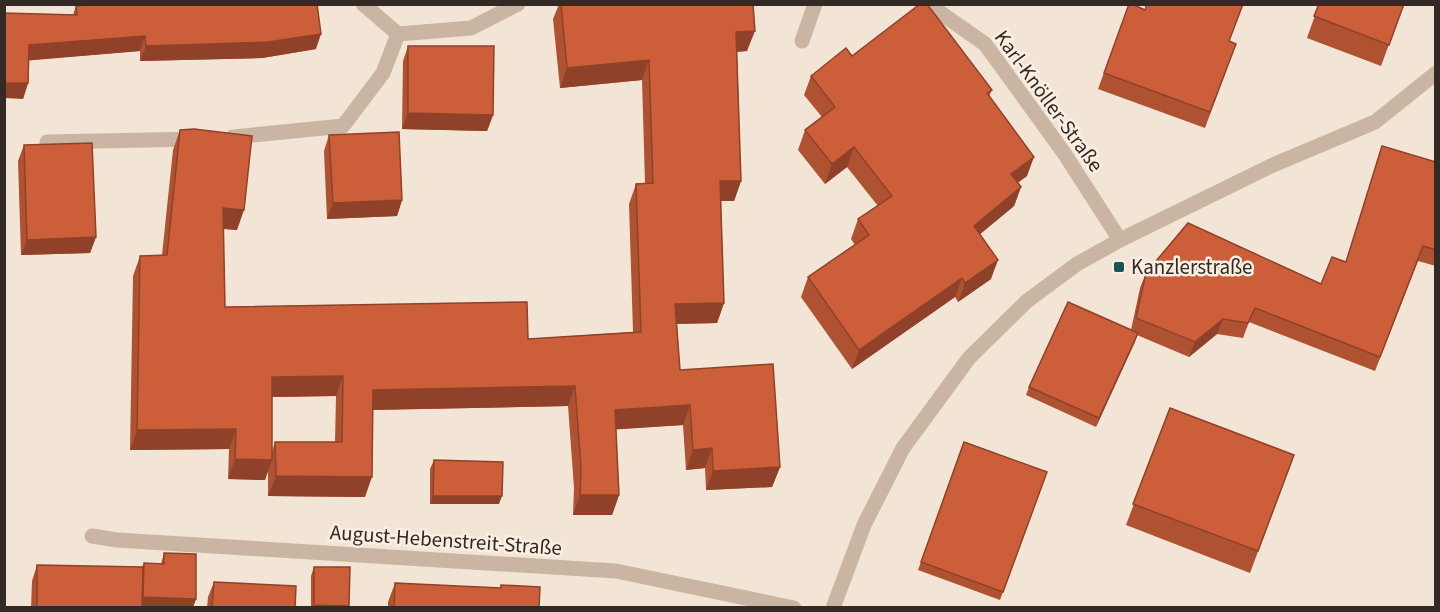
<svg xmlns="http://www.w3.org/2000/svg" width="1440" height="612" font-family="'Source Sans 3',sans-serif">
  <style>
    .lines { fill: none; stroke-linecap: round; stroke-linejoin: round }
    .minor { stroke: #cab5a2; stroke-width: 15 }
    .wall { fill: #af5232; fill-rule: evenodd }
    .shaded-wall { fill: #8f4229 }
    .building { fill: #cc5f3a; stroke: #8f4229; stroke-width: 1.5 }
    .poi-dot { fill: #195257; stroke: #faefe2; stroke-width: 2 }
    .labels { text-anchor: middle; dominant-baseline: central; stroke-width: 5; stroke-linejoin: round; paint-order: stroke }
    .street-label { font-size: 21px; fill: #342a25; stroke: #faefe2 }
    .poi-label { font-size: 21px; fill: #342a25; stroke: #faefe2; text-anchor: start }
  </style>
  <rect width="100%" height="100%" fill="#f2e5d6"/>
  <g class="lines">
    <g class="minor">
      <polyline points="363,4 398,34 471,28 518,4"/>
      <polyline points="928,4 985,44 1064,153 1120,240"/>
      <polyline points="802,41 815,4"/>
      <polyline points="233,137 343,126 383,73 398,34"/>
      <polyline points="47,142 197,139"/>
      <polyline points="92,536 117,540 616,571 794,608"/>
      <polyline points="833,608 864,525 903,448 969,358 1027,301 1077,264 1120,240 1273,165 1375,122 1436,73"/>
    </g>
  </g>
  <g class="wall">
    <path d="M 559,4 L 753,4 L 747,51 L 737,52 L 741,181 L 734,201 L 721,201 L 724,303 L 717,323 L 677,324 L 680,370 L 780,467 L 772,487 L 706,490 L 705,468 L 686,470 L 683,425 L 616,429 L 619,495 L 612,515 L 573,515 L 574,488 L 568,406 L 373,410 L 365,497 L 268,496 L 268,470 L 265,480 L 228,479 L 229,449 L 130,450 L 133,276 L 140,256 L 162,255 L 173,150 L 180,130 L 237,230 L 223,229 L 225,307 L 528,339 L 633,332 L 629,204 L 636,184 L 645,183 L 642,80 L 560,88 L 553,19 ZM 336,396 L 335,442 L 275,442 L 272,451 L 272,397 Z"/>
    <polygon points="1129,4 1236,44 1205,128 1098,89"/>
    <polygon points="1319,4 1404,4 1381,66 1307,38"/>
    <polygon points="76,6 316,49 262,58 140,61 140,51 29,60 28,83 23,99 4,13 73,15"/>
    <polygon points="408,46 493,115 487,131 402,129 403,61"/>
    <polygon points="852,56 992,90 989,96 1027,176 1018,182 1021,187 1014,206 980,234 991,279 958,302 955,297 852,369 801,297 808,277 855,245 851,239 858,219 878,206 847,167 825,184 798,150 805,130 822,117 804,95 811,76"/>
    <polygon points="329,135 402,200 397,216 327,219 324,151"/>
    <polygon points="24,145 96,237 90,253 21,255 18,161"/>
    <polygon points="1382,146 1436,162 1436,266 1418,261 1375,371 1249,322 1243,338 1217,334 1189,357 1137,335 1096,427 1026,395 1029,387 1131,330 1140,288 1146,273 1321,284 1346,262"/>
    <polygon points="1170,408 1294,455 1250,573 1126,525"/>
    <polygon points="964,442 1047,472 1000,600 918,570"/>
    <polygon points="434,460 499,504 430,504 430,469"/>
    <polygon points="164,553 196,599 193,607 142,606 142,608 31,608 32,581 37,565 142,567 144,563 161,564"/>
    <polygon points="314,567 349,608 311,608 311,576"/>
    <polygon points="214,582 295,608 207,608 208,597"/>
    <polygon points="395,583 500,588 501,585 539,608 388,608 388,602"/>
  </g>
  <g class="shaded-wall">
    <polygon points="755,31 747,51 729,52 736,32"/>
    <polygon points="321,34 316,49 262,58 140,61 146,46"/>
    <polygon points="145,36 140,51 23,61 29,45"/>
    <polygon points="649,60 642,80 560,88 567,68"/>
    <polygon points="4,83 28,83 23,99 4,98"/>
    <polygon points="408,113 493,115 487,131 402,129"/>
    <polygon points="854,147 847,167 825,184 832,164"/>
    <polygon points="1034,157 1027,176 1004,193 1011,174"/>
    <polygon points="720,181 741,181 734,201 713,201"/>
    <polygon points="1021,187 1014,206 967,245 974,226"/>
    <polygon points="402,200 397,216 327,219 333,203"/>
    <polygon points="223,208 244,210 237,230 216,228"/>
    <polygon points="96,237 90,253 21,255 27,240"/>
    <polygon points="998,260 991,279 958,302 965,283"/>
    <polygon points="962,278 955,297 852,369 859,350"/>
    <polygon points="724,303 717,323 668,324 675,304"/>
    <polygon points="1223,319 1217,334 1189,357 1195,342"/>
    <polygon points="1138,333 1135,342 1096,427 1099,418"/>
    <polygon points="343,376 336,396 265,397 272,377"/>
    <polygon points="575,386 568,406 366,410 373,390"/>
    <polygon points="690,405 683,425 608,430 615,410"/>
    <polygon points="236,429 229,449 130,450 137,430"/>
    <polygon points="712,448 705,468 686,470 693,450"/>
    <polygon points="235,459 272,460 265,480 228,479"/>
    <polygon points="780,467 772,487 706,490 713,471"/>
    <polygon points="276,476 372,477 365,497 268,496"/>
    <polygon points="580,495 619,495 612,515 573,515"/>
    <polygon points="433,496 502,496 499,504 430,504"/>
    <polygon points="143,597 196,599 193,607 140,606"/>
    <polygon points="314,605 349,606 349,608 313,608"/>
  </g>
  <g class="building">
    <polygon points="93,4 317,4 321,34 268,42 146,46 145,36 29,45 28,83 4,83 4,13 77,15 76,6"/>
    <polygon points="561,4 753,4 755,31 736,32 741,181 720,181 724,303 675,304 680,370 773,364 780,467 713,471 712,448 693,450 690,405 615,410 619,495 580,495 581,468 575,386 373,390 372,477 276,476 275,442 342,442 343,376 272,377 272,460 235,459 236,429 137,430 140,256 167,255 180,130 194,129 252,136 244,210 223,208 225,307 527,302 528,339 641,332 636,184 653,183 649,60 567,68"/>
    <polygon points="920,4 927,4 992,90 987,93 1034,157 1011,174 1021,187 974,226 998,260 965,283 962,278 859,350 808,277 869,235 858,219 892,196 854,147 832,164 805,130 835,107 811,76 846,48 852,56"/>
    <polygon points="1129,4 1132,4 1145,10 1147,4 1243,4 1229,41 1236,44 1210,112 1104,73"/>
    <polygon points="1319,4 1404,4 1389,45 1314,16"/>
    <polygon points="408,46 494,46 493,115 408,113"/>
    <polygon points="399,132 402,200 333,203 329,135"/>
    <polygon points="92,143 96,237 27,240 24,145"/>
    <polygon points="1382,146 1436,162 1436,250 1423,246 1380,357 1255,308 1248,323 1223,319 1195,342 1136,318 1146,273 1188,223 1321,284 1332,257 1346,262"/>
    <polygon points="1068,302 1138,333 1099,418 1029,387"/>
    <polygon points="1170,408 1294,455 1258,551 1133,504"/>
    <polygon points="964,442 1047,472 1003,592 921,562"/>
    <polygon points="434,460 503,462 502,496 433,496"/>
    <polygon points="164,553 196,554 196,599 143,597 144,563 164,564"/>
    <polygon points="37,565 143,567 142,608 37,608"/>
    <polygon points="314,567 350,567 349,606 314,605"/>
    <polygon points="214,582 296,586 295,608 212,608"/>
    <polygon points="395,583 501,588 501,585 540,587 539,608 394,608"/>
  </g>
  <rect class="poi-dot" x="1113" y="261" width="12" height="12" rx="3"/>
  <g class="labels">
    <g class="street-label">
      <text transform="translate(1049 101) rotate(54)">Karl-Knöller-Straße</text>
      <text transform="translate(446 540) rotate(4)">August-Hebenstreit-Straße</text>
    </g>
    <g class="poi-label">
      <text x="1131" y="267">Kanzlerstraße</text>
    </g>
  </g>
  <rect width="1440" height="612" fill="none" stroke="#342a25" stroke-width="12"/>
</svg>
